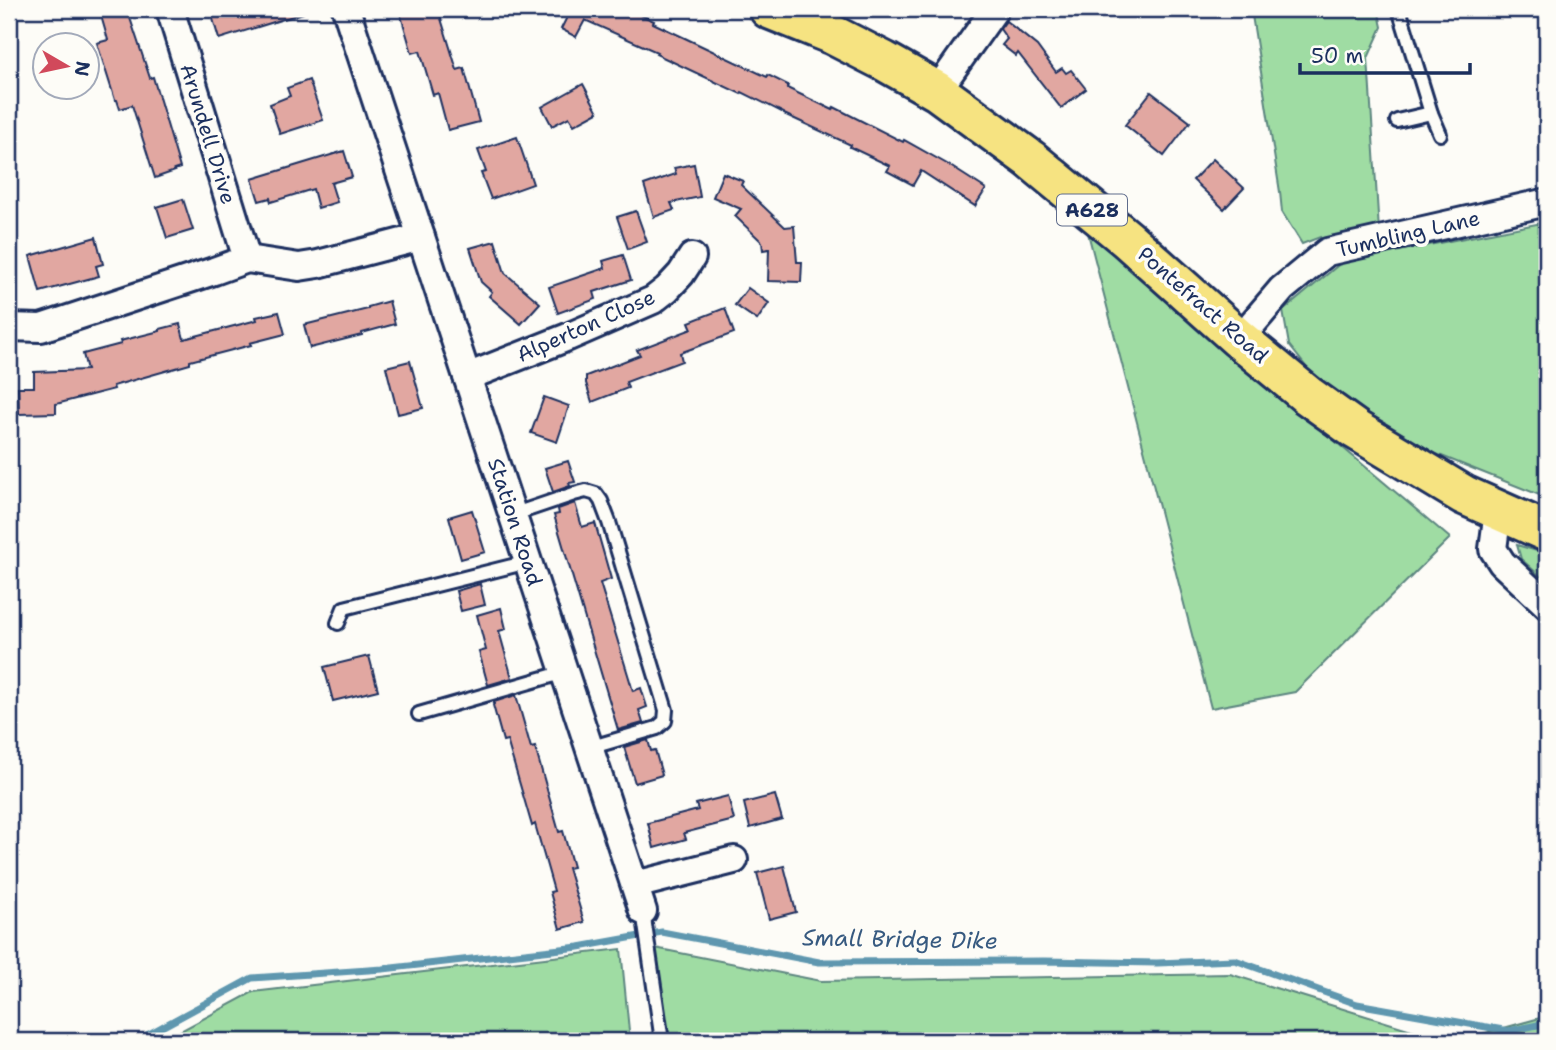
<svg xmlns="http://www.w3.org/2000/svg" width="1556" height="1050" font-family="'Shantell Sans',sans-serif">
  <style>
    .green { fill: #9fdca3; stroke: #5d8680; stroke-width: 2 }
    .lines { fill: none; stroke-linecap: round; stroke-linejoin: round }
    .stream { stroke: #5e97af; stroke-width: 7 }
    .building { fill: #e1a7a1; stroke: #1b2f5e; stroke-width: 2 }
    .lane-casing { stroke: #1b2f5e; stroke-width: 18 }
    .street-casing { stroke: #1b2f5e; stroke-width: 32 }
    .highway-casing { stroke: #1b2f5e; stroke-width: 44 }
    .lane { stroke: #fdfcf7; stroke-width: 12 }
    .street { stroke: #fdfcf7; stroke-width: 26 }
    .highway { stroke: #f6e381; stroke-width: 38 }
    .labels { text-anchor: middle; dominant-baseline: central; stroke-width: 7; stroke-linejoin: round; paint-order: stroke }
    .shield { fill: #fdfcf7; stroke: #5f6c8c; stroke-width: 2 }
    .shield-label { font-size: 19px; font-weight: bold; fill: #1b2f5e }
    .street-label { font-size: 21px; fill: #1b2f5e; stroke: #fdfcf7 }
    .water-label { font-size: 23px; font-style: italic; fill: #375a80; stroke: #fdfcf7 }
  </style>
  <rect width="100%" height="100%" fill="#fdfcf7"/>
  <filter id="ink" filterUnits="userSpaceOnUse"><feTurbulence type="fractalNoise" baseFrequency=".0143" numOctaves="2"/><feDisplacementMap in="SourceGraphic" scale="14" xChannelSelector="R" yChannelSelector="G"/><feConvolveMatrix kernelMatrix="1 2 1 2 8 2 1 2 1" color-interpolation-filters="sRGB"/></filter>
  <g filter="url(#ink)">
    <g class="green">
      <polygon points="1251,9 1378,9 1382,27 1368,58 1379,231 1324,249 1320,237 1302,244 1282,212 1280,192"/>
      <polygon points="1547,222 1547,498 1419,447 1315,378 1289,345 1283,311 1342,262"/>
      <polygon points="1088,233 1450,538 1295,692 1211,708"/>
      <polygon points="1517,545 1547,554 1547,582 1521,559"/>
      <polygon points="655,948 821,981 1230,974 1447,1041 670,1041 662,1003"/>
      <polygon points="621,949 630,1041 162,1041 253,992"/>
      <polygon points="1547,1016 1547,1041 1457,1041"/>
    </g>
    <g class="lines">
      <polyline class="stream" points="136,1041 252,978 383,969 579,947 662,932 819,962 1044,961 1157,963 1235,960 1357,1004 1509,1031 1547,1023"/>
    </g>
    <g class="building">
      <polygon points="99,9 127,9 150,78 153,77 180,168 174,170 175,171 155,178 132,105 120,109 117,100 115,100 97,43 108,40"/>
      <polygon points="210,9 302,9 303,13 219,39"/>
      <polygon points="399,9 438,9 457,70 464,68 479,122 448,130 438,93 433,95 420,51 412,53"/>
      <polygon points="560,9 628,9 654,21 653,23 687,39 767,77 768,75 788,85 787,88 833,110 834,107 903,142 904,140 947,164 986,189 975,206 921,171 913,185 887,171 890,166 850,147 851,145 784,114 784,113 742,92 741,94 656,54 657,52 585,20 576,37 561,29 569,13"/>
      <polygon points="1006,21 1037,46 1056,72 1062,68 1066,73 1071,70 1086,89 1061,108 1018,53 1016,56 1002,45 1007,39 1000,29"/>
      <polygon points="309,80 323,120 280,134 270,104 290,96 287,88"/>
      <polygon points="583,84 598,112 574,125 569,117 552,126 542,107"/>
      <polygon points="1151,92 1190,122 1164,156 1125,125"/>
      <polygon points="517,137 533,184 491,199 481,173 486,172 478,150"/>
      <polygon points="344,151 352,177 331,183 337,202 318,208 313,189 271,202 270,198 259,201 252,179"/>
      <polygon points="1213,159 1244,188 1224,209 1193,180"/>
      <polygon points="694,164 700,197 671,203 674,210 654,217 644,185 676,174 674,168"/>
      <polygon points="723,173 743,181 741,185 785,227 794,226 797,262 802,262 801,282 768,281 769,249 763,250 762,242 735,216 741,209 713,197"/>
      <polygon points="183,199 193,230 167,238 157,207"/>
      <polygon points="636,211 647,242 628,249 617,217"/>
      <polygon points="96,237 103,264 96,266 99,276 40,292 30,256"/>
      <polygon points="495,241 505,273 540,303 521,324 489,296 492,292 481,282 470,248"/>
      <polygon points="623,255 631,280 594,292 596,299 558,313 549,287 605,268 603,261"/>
      <polygon points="748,288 769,303 757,320 735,305"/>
      <polygon points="389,301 395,324 362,333 362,335 310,348 304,325 368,309 368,307"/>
      <polygon points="725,308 734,333 680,353 682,361 626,382 628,388 592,402 586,383 586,376 640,355 637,350 692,329 689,322"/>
      <polygon points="279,312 285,334 250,343 251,345 190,361 190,364 113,386 114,389 56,404 56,413 19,414 18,387 34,387 34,372 87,370 83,354 121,344 120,341 160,331 160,329 180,324 184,339 257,320 256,317"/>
      <polygon points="410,361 423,408 398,414 386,367"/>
      <polygon points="544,397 569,406 557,442 531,433"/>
      <polygon points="568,461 575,482 569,483 570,486 553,492 545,468"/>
      <polygon points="575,503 582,527 595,523 611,579 600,583 633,691 641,688 647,707 639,710 643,723 618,730 554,515 559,514 558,509"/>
      <polygon points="472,510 485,552 461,559 449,517"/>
      <polygon points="480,584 485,605 461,611 456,591"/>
      <polygon points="501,608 506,629 499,631 512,678 488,685 479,652 486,650 477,615"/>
      <polygon points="369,656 378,690 333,701 324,667"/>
      <polygon points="516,695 531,748 535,747 559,832 563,831 573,867 568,868 584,922 560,929 550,892 554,891 535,824 532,826 507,740 503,741 493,705 494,704 494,702"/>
      <polygon points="648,740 651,751 655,750 662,775 635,783 624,747"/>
      <polygon points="775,795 782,819 750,828 744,803"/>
      <polygon points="728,796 734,820 684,833 686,839 654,848 648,823 698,810 696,804"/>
      <polygon points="784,866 796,912 769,919 757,873"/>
    </g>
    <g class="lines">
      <g class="lane-casing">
        <g id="lane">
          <polyline points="1399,9 1431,113 1440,134"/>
          <polyline points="1397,121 1431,113"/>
          <polyline points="512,515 574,494 586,491 596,494 601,501 609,522 666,710 665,721 657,728 589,748"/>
          <polyline points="338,623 344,608 528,562"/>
          <polyline points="419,714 565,672"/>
          <polyline points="643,911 662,1041"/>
        </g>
      </g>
      <g class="street-casing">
        <g id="street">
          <polyline points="170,9 247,259"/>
          <polyline points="346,9 643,911"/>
          <polyline points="937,91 995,9"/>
          <polyline points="1253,323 1282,289 1327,252 1547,202"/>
          <polyline points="9,327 41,328 214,271 247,259 299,267 318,264 421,237"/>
          <polyline points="467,377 568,337 653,300 667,289 681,274 692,257"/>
          <polyline points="1498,511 1493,549 1502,563 1547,605"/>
          <polyline points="635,885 734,860"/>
        </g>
      </g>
      <g class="highway-casing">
        <polyline id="highway" points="769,9 831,34 884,61 937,91 1030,159 1127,239 1238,338 1307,395 1356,430 1464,495 1547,532"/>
      </g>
      <use href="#lane" class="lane"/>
      <use href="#street" class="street"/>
      <use href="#highway" class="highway"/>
    </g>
  </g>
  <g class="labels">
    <rect class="shield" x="1057" y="194.5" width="70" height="31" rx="5"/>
    <g class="shield-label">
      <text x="1092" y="210">A628</text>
    </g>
    <g class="street-label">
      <text transform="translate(208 134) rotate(73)">Arundell Drive</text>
      <text transform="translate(1408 234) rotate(-13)">Tumbling Lane</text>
      <text transform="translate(1203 305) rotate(41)">Pontefract Road</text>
      <text transform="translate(586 326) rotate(-24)">Alperton Close</text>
      <text transform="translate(515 522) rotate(72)">Station Road</text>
    </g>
    <g class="water-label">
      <text transform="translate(900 939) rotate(1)">Small Bridge Dike</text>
    </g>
  </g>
  <rect width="1556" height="1050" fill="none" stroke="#fdfcf7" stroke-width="35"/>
  <rect x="18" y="18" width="1521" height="1015" fill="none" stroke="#1b2f5e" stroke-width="2.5" filter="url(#ink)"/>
  <g transform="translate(66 66) rotate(99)"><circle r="33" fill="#fdfcf7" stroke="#a3aaba" stroke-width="2"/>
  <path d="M0-5L12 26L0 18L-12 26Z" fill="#d1495b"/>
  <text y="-10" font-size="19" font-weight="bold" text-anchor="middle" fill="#1b2f5e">N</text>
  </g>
  <path d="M1300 63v10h170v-10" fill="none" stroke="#1b2f5e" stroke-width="3.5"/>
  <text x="1311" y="63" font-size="21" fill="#1b2f5e" stroke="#fdfcf7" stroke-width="5" paint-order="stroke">50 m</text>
</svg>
